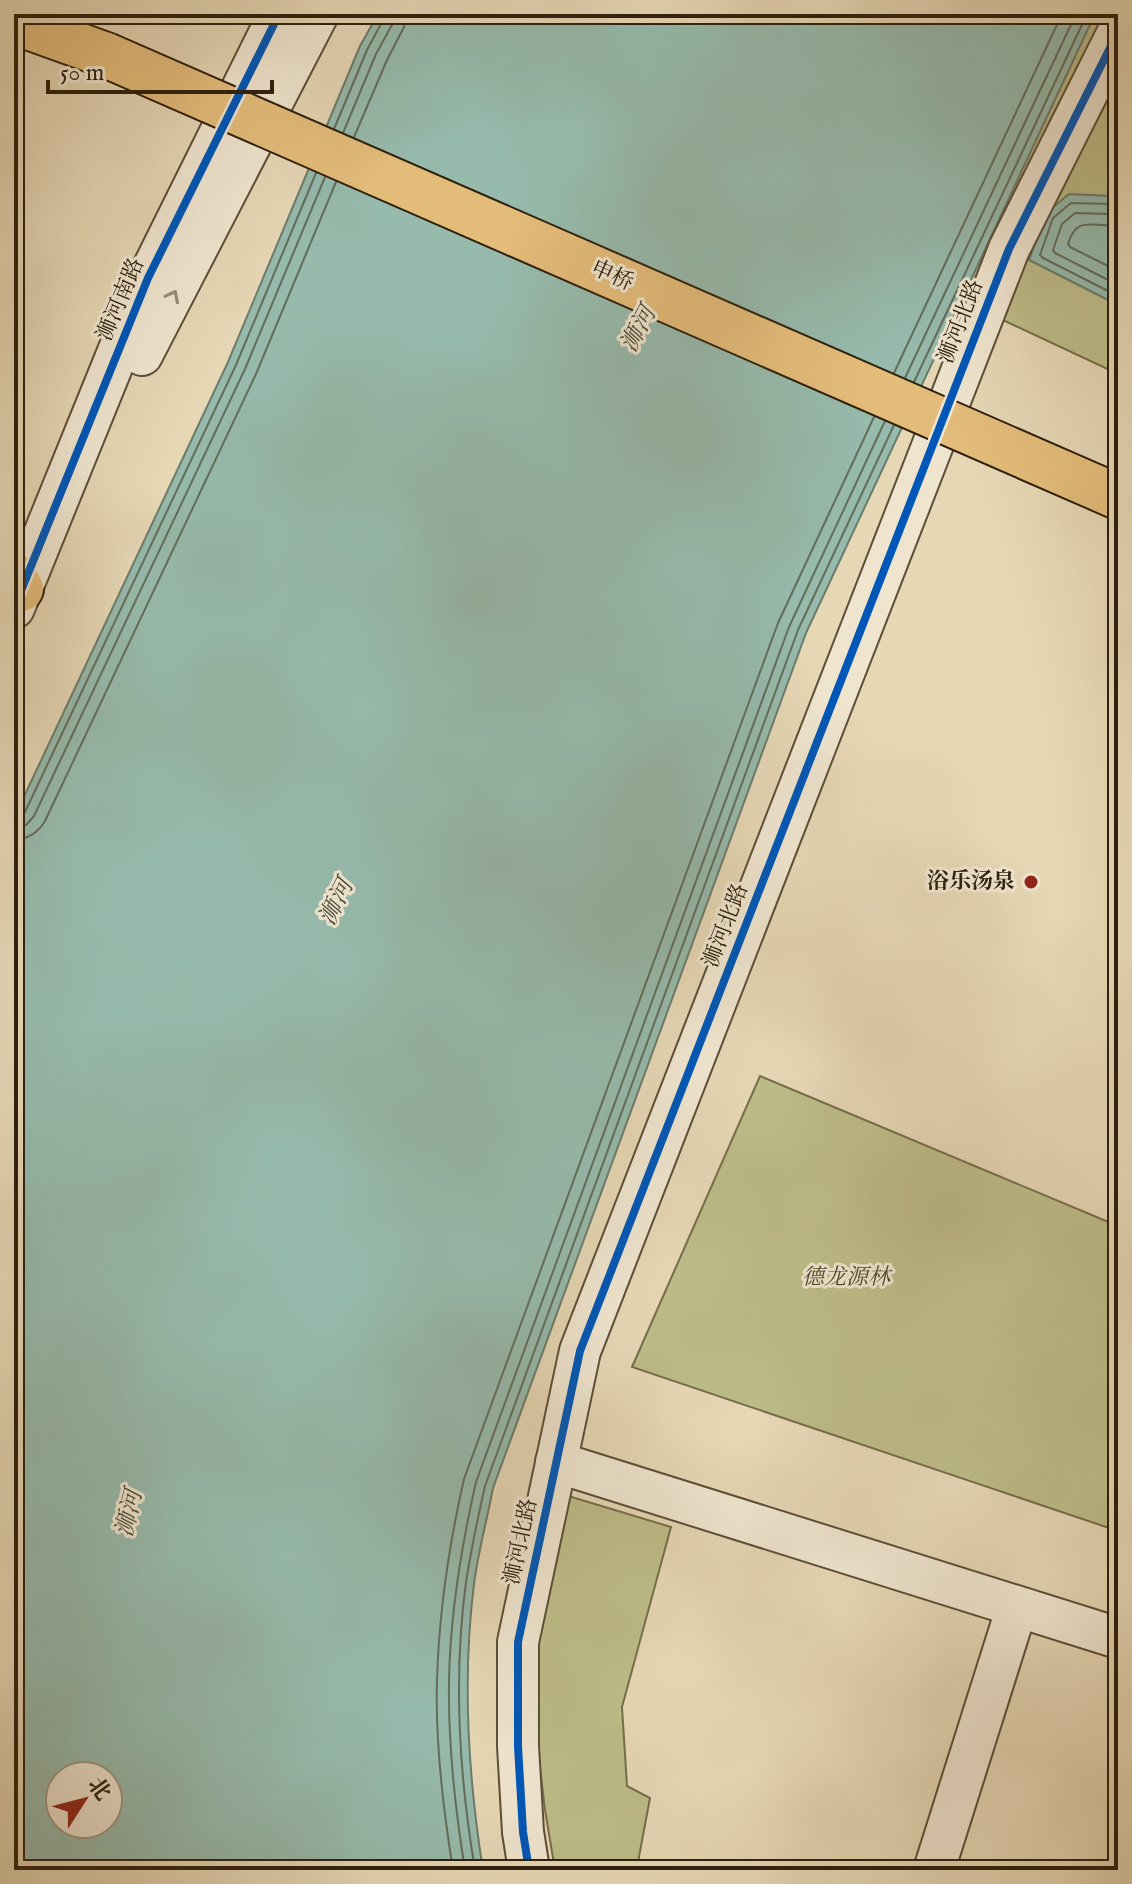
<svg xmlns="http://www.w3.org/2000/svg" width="1132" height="1884" font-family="'IM FELL English','Noto Serif SC',serif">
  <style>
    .green { fill: #bdbc88; stroke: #766e4a; stroke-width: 2 }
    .water { fill: #96baac; stroke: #6c7c6c; stroke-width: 2; fill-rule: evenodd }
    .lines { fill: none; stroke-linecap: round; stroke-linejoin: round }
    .shore { stroke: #626d5c; stroke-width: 2 }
    .minor-casing { stroke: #5c4e37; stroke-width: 44 }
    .major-casing { stroke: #2e200d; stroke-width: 48 }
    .minor { stroke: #efe5cf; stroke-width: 40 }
    .major { stroke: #e3bc7a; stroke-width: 44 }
    .major-bridge-casing { stroke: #2e200d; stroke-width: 48; stroke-linecap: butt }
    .major-bridge { stroke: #e3bc7a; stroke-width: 44 }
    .cycleway-casing { stroke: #efe5cf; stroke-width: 13 }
    .cycleway { stroke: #0057b8; stroke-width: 8 }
    .oneway { stroke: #988c78 }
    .poi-dot { fill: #8f2418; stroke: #efe5cf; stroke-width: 3 }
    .labels { text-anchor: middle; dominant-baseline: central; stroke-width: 6; stroke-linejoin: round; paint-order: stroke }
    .street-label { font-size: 22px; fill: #2e200d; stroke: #efe5cf }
    .poi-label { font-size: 22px; font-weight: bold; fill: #2e200d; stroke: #efe5cf; text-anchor: end }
    .park-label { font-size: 22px; font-style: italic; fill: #52472c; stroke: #efe5cf }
    .water-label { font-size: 24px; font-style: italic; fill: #4d4e3d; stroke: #efe5cf }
  </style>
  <rect width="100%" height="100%" fill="#e6d7b5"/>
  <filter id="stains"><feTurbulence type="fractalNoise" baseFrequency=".0025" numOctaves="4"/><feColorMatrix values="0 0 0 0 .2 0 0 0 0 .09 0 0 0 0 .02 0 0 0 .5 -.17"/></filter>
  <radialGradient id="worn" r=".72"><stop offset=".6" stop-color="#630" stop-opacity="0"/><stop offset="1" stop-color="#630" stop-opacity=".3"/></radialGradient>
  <g class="green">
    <polygon points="1067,14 1118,14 1118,374 943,292"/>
    <polygon points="760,1076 1118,1226 1118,1531 632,1367"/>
    <polygon points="565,1495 671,1527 622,1707 627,1786 650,1798 638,1862 664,1870 555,1870 545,1810 534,1717 537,1611"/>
  </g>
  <g class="water">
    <path d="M 378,14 L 1095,14 L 806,633 L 493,1488 C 487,1520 478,1552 474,1584 C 462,1679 468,1776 483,1870 L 14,1870 L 14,818 L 228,362 L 360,46 ZM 60,1776 L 108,1776 L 108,1824 L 60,1824 Z"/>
    <polygon points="1118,189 1118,305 1029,260 1046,213 1069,194 1110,196"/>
  </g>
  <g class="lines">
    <g class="shore">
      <polyline points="334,129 367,50 383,20 384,14"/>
      <polyline points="343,133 376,54 393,23 394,14"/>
      <polyline points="354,137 387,60 404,27 406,14"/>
      <polyline points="1118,200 1111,204 1071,203 1053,218 1040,255 1043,258 1118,296"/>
      <polyline points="1118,212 1110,214 1075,213 1062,224 1053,250 1055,253 1118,285"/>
      <path d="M 1118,225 C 1094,228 1077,214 1068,244 L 1070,247 L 1118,271"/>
      <polyline points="894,373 1062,14"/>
      <polyline points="905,378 1076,14"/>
      <polyline points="914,382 1087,14"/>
      <polyline points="14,817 21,816 25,812 236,365 316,173"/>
      <polyline points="14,827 26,825 34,816 245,369 325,177"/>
      <path d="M 14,840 C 28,839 38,833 45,821 L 256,374 L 336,182"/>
      <path d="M 453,1870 C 443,1808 435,1742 437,1680 C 439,1612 449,1545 464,1479 L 778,623 L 874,417"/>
      <path d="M 465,1870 C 455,1808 448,1745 449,1682 C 450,1615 461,1548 476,1482 L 789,627 L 885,421"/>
      <path d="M 475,1870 C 459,1775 453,1678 466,1582 C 471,1550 478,1517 485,1486 L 798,630 L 894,425"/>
    </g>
    <g class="minor-casing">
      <g id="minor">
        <polyline points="142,355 318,14"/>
        <polyline points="14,608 148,278 279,14"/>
        <polyline points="556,1462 1118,1638"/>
        <polyline points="529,1870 523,1832 518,1746 518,1642 580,1351 1009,249 1118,32"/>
        <polyline points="934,1870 1017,1607"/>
      </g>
    </g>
    <g class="major-casing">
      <g id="major">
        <polyline points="14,22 106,55"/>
        <polyline points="14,575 21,589"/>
      </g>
    </g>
    <use href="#minor" class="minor"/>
    <use href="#major" class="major"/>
    <g class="major-bridge-casing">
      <polyline id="major-bridge" points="106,55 1118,497"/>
    </g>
    <use href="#major-bridge" class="major-bridge"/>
    <g class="cycleway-casing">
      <g id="cycleway">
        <polyline points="14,608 148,278 279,14"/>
        <polyline points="529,1870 523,1832 518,1746 518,1642 580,1351 1009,249 1118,32"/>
      </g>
    </g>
    <use href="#cycleway" class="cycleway"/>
  </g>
  <defs><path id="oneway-chevron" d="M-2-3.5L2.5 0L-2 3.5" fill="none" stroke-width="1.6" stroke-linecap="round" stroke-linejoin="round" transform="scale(2)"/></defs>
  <use class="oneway" href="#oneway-chevron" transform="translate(173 296) rotate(-63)"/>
  <circle class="poi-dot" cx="1031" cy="882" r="8"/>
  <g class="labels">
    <g class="street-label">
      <text transform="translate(612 276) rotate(24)">申桥</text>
      <text transform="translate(121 300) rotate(-67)">浉河南路</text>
      <text transform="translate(961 322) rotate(-69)">浉河北路</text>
      <text transform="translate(726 926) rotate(-69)">浉河北路</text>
      <text transform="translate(521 1542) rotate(-78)">浉河北路</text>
    </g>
    <g class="poi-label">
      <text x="1015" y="882">浴乐汤泉</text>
    </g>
    <g class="park-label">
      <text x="846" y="1278">德龙源林</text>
    </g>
    <g class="water-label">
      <text transform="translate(639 330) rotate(-62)">浉河</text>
      <text transform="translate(337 903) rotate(-64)">浉河</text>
      <text transform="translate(130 1514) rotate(-77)">浉河</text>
    </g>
  </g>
  <rect width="1132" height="1884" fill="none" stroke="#e6d7b5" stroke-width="48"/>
  <rect x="16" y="16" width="1100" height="1852" fill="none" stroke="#2e200d" stroke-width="4"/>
  <rect x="24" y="24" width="1084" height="1836" fill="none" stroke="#2e200d" stroke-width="2"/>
  <g transform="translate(84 1800) rotate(54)"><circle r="38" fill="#efe5cf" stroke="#a29681" stroke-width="2"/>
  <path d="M0-6L14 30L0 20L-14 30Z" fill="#8f2418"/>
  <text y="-12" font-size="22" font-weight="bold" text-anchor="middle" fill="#2e200d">北</text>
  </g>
  <path d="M48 80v12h224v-12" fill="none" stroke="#2e200d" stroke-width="4"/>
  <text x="60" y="80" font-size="24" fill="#2e200d" stroke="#efe5cf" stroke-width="6" paint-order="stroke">50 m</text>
  <rect width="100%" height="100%" filter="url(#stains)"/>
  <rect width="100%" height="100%" fill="url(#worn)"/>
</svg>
